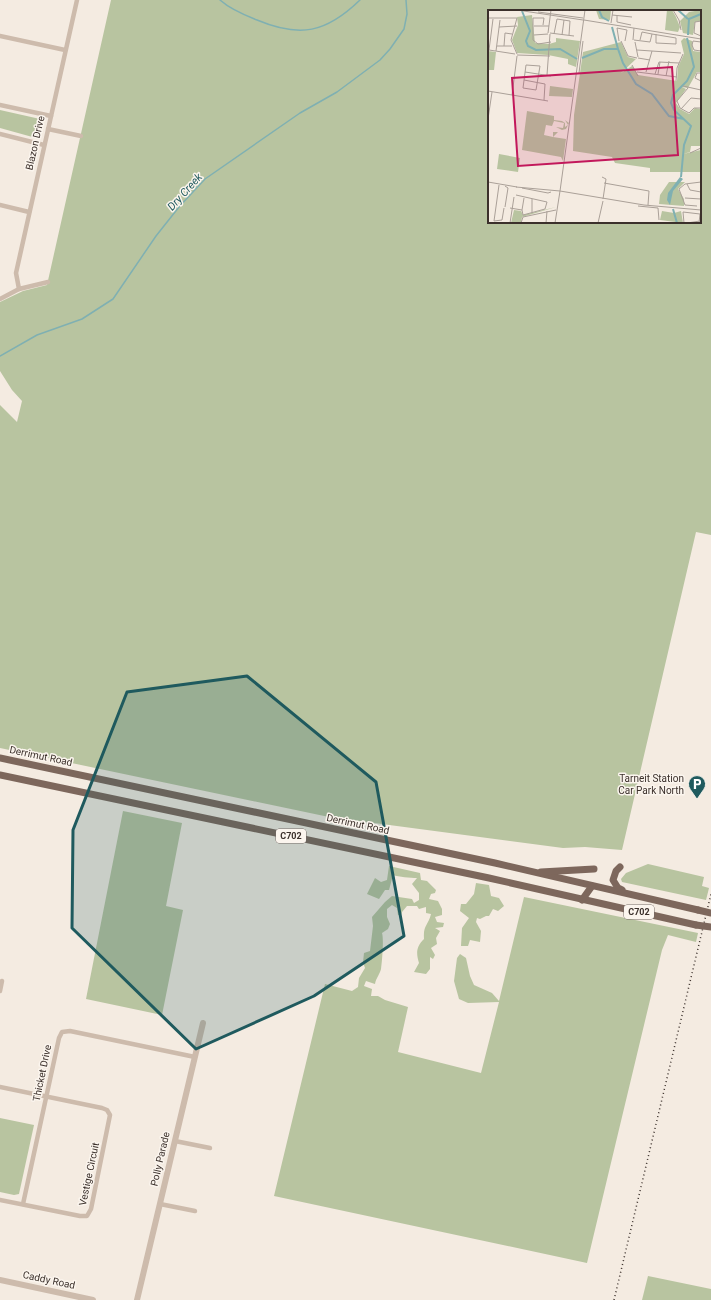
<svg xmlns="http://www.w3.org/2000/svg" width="711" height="1300" font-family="Roboto,sans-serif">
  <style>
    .green { fill: #b8c4a0; fill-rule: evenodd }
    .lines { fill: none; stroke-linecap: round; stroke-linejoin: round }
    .stream { stroke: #7fb0b2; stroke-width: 1.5 }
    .minor { stroke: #cdbbac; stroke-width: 4.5 }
    .tertiary { stroke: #cdbbac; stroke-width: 6 }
    .primary { stroke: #7d675c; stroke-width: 7 }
    .rail { stroke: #3b302b; stroke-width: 1.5; stroke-dasharray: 1 3; stroke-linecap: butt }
    .primary-bridge { stroke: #7d675c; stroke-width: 7 }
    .marked { fill: #1f5a5e; fill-opacity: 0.2; stroke: #1f5a5e; stroke-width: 3; stroke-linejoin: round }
    .labels { text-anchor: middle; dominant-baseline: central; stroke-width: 3; stroke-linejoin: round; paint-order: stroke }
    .shield { fill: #fbf5ee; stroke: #756b66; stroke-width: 1 }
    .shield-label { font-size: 9px; font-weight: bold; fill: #3b302b }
    .street-label { font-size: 10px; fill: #3b302b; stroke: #fbf5ee }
    .poi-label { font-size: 10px; fill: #3b302b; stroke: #fbf5ee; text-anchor: end }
    .water-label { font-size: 11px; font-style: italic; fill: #1f5a5e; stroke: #fbf5ee }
    .inset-river { fill: none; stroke: #7fb0b2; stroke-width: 2 }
    .inset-road { fill: none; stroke: #aaa098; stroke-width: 1 }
    .view { fill: #c2185b; fill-opacity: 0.15; stroke: #c2185b; stroke-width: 2 }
    .inset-edge { fill: none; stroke: #3b302b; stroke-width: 2 }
  </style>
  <rect width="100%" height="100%" fill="#f4ebe1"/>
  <g class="green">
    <path d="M 111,0 L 711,0 L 711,535 L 696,532 L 622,850 L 585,847 L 563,848 L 329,817 L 0,748 L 0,405 L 17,422 L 22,401 L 12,390 L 0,371 L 0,302 L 23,291 L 47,285 ZM 489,11 L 700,11 L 700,222 L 489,222 Z"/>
    <polygon points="0,110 40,119 42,122 39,136 36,138 0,128"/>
    <polygon points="123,811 182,823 166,906 183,910 162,1015 86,999"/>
    <polygon points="648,864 704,877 702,886 709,888 706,900 622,882 621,879 626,873"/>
    <path d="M 389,866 L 420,873 L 421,880 L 427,881 L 436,890 L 435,893 L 431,894 L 429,899 L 438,901 L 442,909 L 442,915 L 435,917 L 437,922 L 444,923 L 443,927 L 435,928 L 440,931 L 436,938 L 437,944 L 431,948 L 435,955 L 433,959 L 430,957 L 430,969 L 426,974 L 414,972 L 419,963 C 416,953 416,947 424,939 C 423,925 428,926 431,914 L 426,913 L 426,907 L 419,909 L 417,906 L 407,906 L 402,912 L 401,915 L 398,915 L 397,908 L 392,905 L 387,909 L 387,917 L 390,924 L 388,929 L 382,933 C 384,939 382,962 381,969 C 380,974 376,978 375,984 L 366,981 L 364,986 L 372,989 L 371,996 L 378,996 L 385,1000 L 408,1007 L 398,1052 L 481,1073 L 499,1002 L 468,1003 L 459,999 L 454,981 L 457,958 L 460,954 L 466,958 L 470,976 L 474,985 L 492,993 L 499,1001 L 524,897 L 698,933 L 696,942 L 668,935 L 662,950 L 587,1263 L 274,1196 L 325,984 L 352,991 L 358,987 L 359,978 L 365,968 L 363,962 L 364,953 L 370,951 L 373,926 L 372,917 L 385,902 L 392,896 L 412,899 L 414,903 L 419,900 L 419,893 L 412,884 L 417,878 C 410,878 399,877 393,875 L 389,890 L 385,890 L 379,899 L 367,894 L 375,878 L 381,882 L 387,880 Z"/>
    <polygon points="476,883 489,885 491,896 499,898 504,906 498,911 493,909 489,916 486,916 480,919 477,918 476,922 481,931 480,942 470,940 468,946 461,946 462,928 469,918 460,911 461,904 466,904 474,894"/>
    <polygon points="0,1118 34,1125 19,1194 14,1195 0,1192"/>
    <polygon points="648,1276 711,1289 711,1300 642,1300"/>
  </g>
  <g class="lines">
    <g class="stream">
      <path d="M 220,0 C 230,9 244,15 257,20 C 300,38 326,33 360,0"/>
      <polyline points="0,356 37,335 82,319 113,299 156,236 179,207 205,179 300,113 337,92 380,60 390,49 404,29 407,14 406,0"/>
    </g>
    <g class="minor">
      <polyline points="0,36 65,50"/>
      <polyline points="0,105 51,116"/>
      <polyline points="48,129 81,136"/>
      <polyline points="0,134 44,145"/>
      <polyline points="0,205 29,212"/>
      <polyline points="19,289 16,273 77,0"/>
      <polyline points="0,299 19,289 48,282"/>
      <polyline points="0,991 2,981"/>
      <polyline points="0,1087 102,1108 107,1110 110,1115 91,1209 87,1216 80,1216 0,1200"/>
      <polyline points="175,1141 210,1148"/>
      <polyline points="23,1204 59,1038 62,1032 70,1031 195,1057"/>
      <polyline points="160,1204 195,1211"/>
    </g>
    <g class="tertiary">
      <polyline points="0,1280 93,1300"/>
      <polyline points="137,1300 203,1023"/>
    </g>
    <g class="primary">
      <polyline points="0,758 495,863 698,910"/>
      <polyline points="0,775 489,878 696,925"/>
      <polyline points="620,867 616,871 613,880 618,888 622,890"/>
      <polyline points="541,872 594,869"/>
      <polyline points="582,900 592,886"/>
    </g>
    <polyline class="rail" points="614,1300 711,894"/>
    <g class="primary-bridge">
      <polyline points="698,910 711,913"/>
      <polyline points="696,925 711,927"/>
    </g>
  </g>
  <path class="marked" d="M 247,676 L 376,782 L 404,936 L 314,996 L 196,1049 L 72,928 L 73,830 L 127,692 Z"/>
  <defs>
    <g id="parking-pin" transform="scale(0.9)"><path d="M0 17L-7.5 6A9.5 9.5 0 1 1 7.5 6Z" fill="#1f5a5e" stroke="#fbf5ee"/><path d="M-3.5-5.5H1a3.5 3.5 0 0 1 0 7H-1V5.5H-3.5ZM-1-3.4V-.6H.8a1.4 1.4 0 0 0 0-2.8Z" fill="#fff"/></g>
  </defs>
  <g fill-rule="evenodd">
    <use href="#parking-pin" x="697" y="784"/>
  </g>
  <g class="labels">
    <g class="shield">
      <rect x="276" y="829" width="30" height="14" rx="3"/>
      <rect x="624" y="905" width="30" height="14" rx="3"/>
    </g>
    <g class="shield-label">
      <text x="291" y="836">C702</text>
      <text x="639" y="912">C702</text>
    </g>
    <g class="street-label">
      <text transform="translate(35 143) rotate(-77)">Blazon Drive</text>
      <text transform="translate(41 756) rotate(12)">Derrimut Road</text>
      <text transform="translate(358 824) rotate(12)">Derrimut Road</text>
      <text transform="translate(42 1073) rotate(-78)">Thicket Drive</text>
      <text transform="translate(160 1159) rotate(-77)">Polly Parade</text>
      <text transform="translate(89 1174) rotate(-78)">Vestige Circuit</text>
      <text transform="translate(49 1280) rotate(12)">Caddy Road</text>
    </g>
    <g class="poi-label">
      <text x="684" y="778">Tarneit Station<tspan x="684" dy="12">Car Park North</tspan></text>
    </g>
    <g class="water-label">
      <text transform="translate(185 192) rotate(-48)">Dry Creek</text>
    </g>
  </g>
  <g transform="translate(488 10)">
    <rect width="213" height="213" fill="#f4ebe1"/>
    <path d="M 108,0 L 123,0 L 122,10 L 111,9 ZM 179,0 L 184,0 L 188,7 L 192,17 L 190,22 L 177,20 ZM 213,0 L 213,11 L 207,12 L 205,25 L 195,23 L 192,11 L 201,2 ZM 44,5 L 47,33 L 61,34 L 68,32 L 68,28 L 92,31 L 88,57 L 80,54 L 80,49 L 60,45 L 29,43 L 24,30 L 30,15 L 29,7 ZM 196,28 L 204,31 L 205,41 L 213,42 L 213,62 L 209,62 L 200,78 L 194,77 L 198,79 L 188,93 L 192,99 L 201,104 L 207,98 L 213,99 L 213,136 L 203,136 L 202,142 L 195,144 L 213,140 L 213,162 L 162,162 L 162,158 L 127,153 L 124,147 L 85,141 L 86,105 L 95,42 L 133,32 L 140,47 L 148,49 L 133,63 L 144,56 L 150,65 L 189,71 L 190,57 L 196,44 L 193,31 ZM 0,41 L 8,42 L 6,60 L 0,60 ZM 62,76 L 85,79 L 84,87 L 61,86 ZM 39,101 L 66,106 L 66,110 L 74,111 L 77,113 L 77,117 L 80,115 L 77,110 L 81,113 L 78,119 L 74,120 L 68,117 L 75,118 L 76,113 L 66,111 L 64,116 L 58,115 L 56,125 L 65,127 L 65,122 L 70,122 L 65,127 L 78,129 L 75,151 L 73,147 L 34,140 ZM 11,144 L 32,148 L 30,162 L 9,159 ZM 181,172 L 197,172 L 190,179 L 196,189 L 196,196 L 171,194 L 172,185 ZM 68,197 L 34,207 L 33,213 L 23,213 L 26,200 L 33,201 L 35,205 ZM 174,201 L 186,203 L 193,201 L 195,213 L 172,210 Z" fill="#b8c4a0"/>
    <path d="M 192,167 L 195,169 L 185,181 L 182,195 L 179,190 L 180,183 Z" fill="#7fb0b2"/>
    <path class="inset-river" d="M 111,0 L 114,7 L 121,11M 190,0 L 200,9M 34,1 L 42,21 L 38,31 L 40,36 L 48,40 L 72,39 L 89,49M 124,17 L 130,39M 200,25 L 201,9 L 213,4M 94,48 L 116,39 L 130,39 L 135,53 L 148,74 L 164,84 L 181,106 L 196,109M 193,167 L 196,135 L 203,116 L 186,100 L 183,93 L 185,85 L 199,71 L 206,57 L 199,28M 185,199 L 189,213"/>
    <path class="inset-road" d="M 29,0 L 95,10M 185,0 L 191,10 L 193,20M 50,2 L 95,8M 124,5 L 144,7M 129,6 L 129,12 L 143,15M 0,8 L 29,8 L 23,30 L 29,44M 96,10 L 213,29M 213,11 L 207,12 L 206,23 L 213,26M 123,13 L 125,0M 55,15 L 56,8 L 45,8 L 45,30 L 50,34 L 63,32M 46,16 L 61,16M 11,17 L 29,16M 60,23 L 63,0M 62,23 L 86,26M 66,24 L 69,9 L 82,11 L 81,25M 46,25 L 60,24M 74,25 L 76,10M 145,30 L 146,18M 146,30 L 162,32 L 164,24M 152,30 L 154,22 L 164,24 L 188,28 L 188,34 L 168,33 L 168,24M 131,31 L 129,18 L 139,20 L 137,31M 133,31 L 140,46 L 149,48M 147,32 L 150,47M 213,32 L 205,31 L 204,35 L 206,40 L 213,41M 9,36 L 24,36M 16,36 L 17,23 L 24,24M 1,40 L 5,9M 1,40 L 27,44M 149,40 L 193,43M 8,41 L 12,10M 29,45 L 62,46M 150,48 L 162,50M 171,52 L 191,53M 38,55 L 52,56 L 48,80 L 35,78 ZM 144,55 L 150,66M 37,62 L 63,66M 149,62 L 189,67M 158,62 L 164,41M 91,63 L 95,31M 213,63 L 209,63 L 207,68 L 213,71M 167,64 L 171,52M 170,64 L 172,52M 59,65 L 62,24M 178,66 L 181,51M 36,70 L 57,74 L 56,90M 188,71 L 189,58 L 195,44M 195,76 L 213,80M 200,78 L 189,91 L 192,98 L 201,103 L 206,98 L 213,98M 0,81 L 60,91M 24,85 L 29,46M 193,99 L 203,88 L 213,89M 0,109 L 4,82M 202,143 L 213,138M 114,167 L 118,169 L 115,189M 0,172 L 29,177M 116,173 L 161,181 L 160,195M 199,174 L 202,180 L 213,182M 11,175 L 6,211 L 14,210 L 16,198M 17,176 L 20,178 L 17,197M 28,177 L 72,181 L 97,0M 34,178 L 60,183 L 63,182M 28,185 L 59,192 L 57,199 L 35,205 L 34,200M 197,188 L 213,189M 150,196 L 170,198M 209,196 L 197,195 L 191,179 L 197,174 L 213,172M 22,198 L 34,200M 170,198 L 171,210M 34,200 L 36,188M 44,203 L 44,189M 22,213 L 26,187M 33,213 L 35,207 L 68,200M 58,213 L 59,201M 67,213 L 72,181 L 156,195 L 213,200M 110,213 L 115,191M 196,213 L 195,202 L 212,204 L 211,213M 199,213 L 212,211"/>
    <path class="view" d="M 184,57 L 190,145 L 30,156 L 24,68 Z"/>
    <rect width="213" height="213" class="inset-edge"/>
  </g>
</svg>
